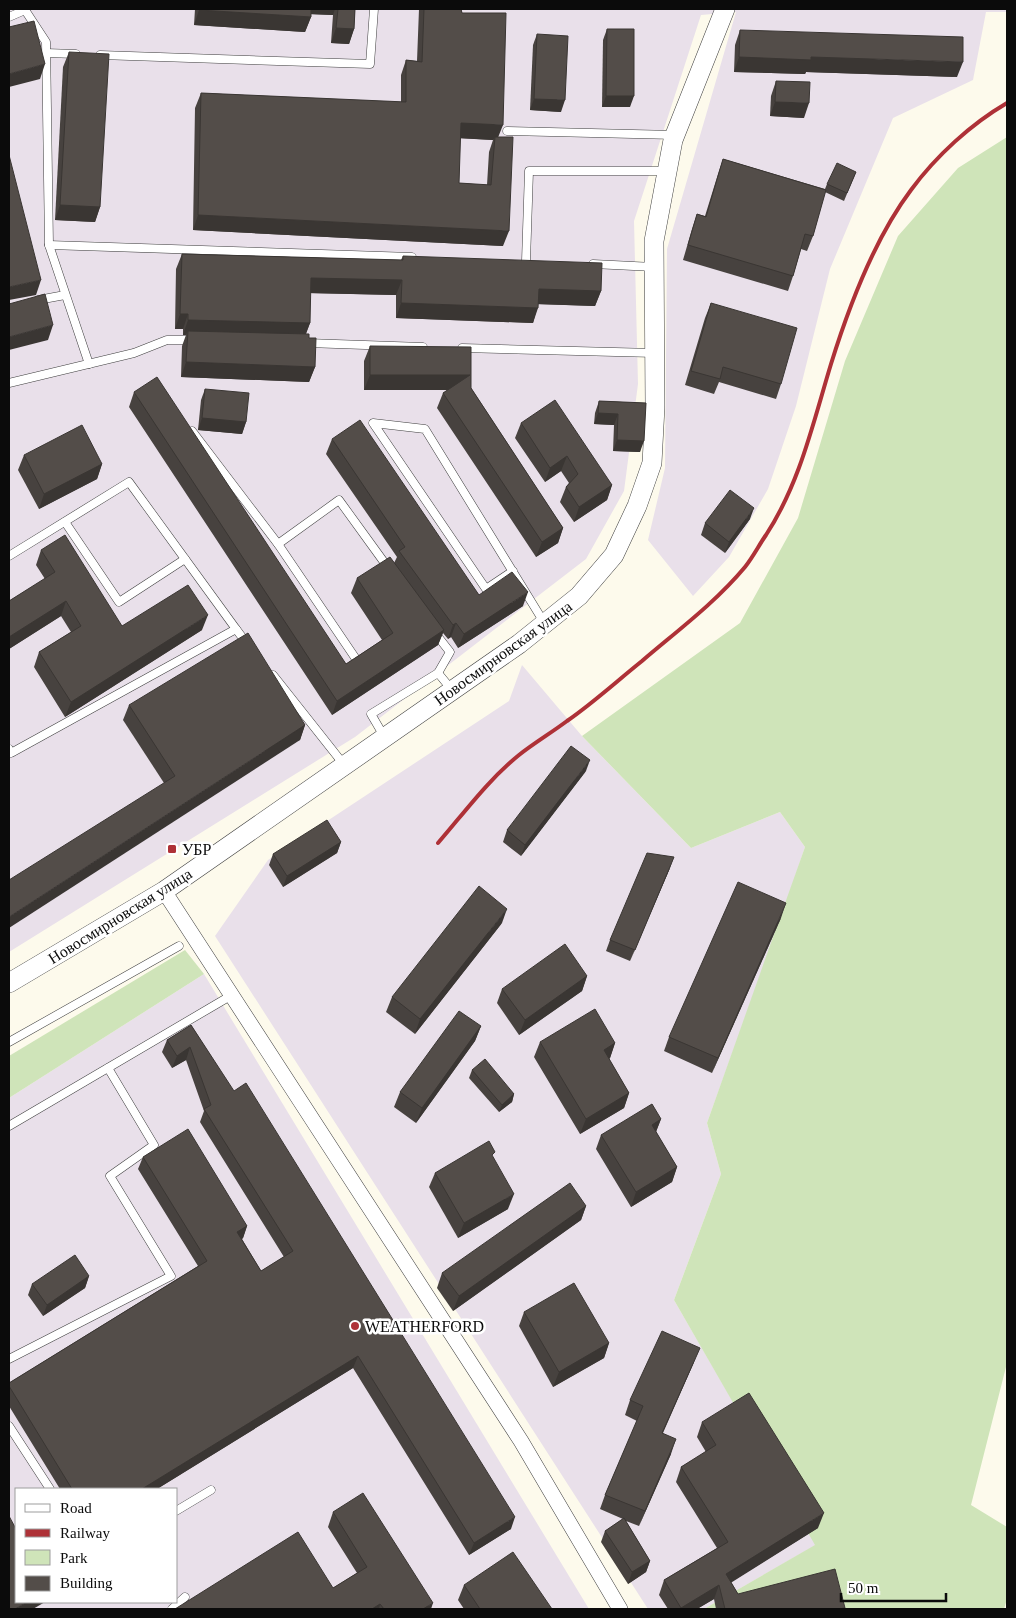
<svg xmlns="http://www.w3.org/2000/svg" width="1016" height="1618" font-family="'Times New Roman',serif">
  <style>
    .industrial { fill: #e9e0ea; fill-rule: evenodd }
    .green { fill: #cfe4b9 }
    .lines { fill: none; stroke-linecap: round; stroke-linejoin: round }
    .service-casing { stroke: #3e3e3e; stroke-width: 9 }
    .minor-casing { stroke: #3e3e3e; stroke-width: 16 }
    .tertiary-casing { stroke: #3e3e3e; stroke-width: 20 }
    .service { stroke: #fff; stroke-width: 8 }
    .minor { stroke: #fff; stroke-width: 15 }
    .tertiary { stroke: #fff; stroke-width: 19 }
    .rail { stroke: #ae3137; stroke-width: 4 }
    .wall { fill: #47423f; fill-rule: evenodd }
    .shaded-wall { fill: #3a3633 }
    .building { fill: #534d49; stroke: #3a3633 }
    .poi-dot { fill: #ae3137; stroke: #fff; stroke-width: 2 }
    .labels { text-anchor: middle; dominant-baseline: central; stroke-width: 5; stroke-linejoin: round; paint-order: stroke }
    .street-label { font-size: 16px; fill: #0b0b0b; stroke: #fff }
    .poi-label { font-size: 16px; fill: #0b0b0b; stroke: #fff; text-anchor: start }
  </style>
  <rect width="100%" height="100%" fill="#fdfaec"/>
  <g class="industrial">
    <polygon points="9,9 1007,9 1007,12 986,12 973,80 893,118 830,269 796,406 768,489 729,557 693,596 648,540 665,468 667,249 736,12 701,15 634,221 638,384 624,491 586,559 355,737 9,952"/>
    <polygon points="522,665 582,736 691,848 780,812 805,847 781,918 707,1123 721,1174 674,1300 816,1545 704,1609 648,1609 215,936 268,860 509,701"/>
    <path d="M 204,974 L 589,1609 L 9,1609 L 9,1098 ZM 16,1489 L 176,1489 L 176,1602 L 16,1602 Z"/>
  </g>
  <g class="green">
    <polygon points="1007,137 1007,1363 971,1505 1007,1527 1007,1599 1004,1609 704,1609 815,1545 674,1300 721,1174 707,1123 805,847 780,812 691,848 582,736 740,623 798,518 845,361 898,236 958,168"/>
    <polygon points="185,950 204,974 9,1098 9,1056"/>
  </g>
  <g class="lines">
    <g class="service-casing">
      <g id="service">
        <polyline points="9,17 25,10 46,42 49,245 89,364"/>
        <polyline points="46,53 76,54"/>
        <polyline points="100,55 370,64 374,9"/>
        <polyline points="507,131 675,135"/>
        <polyline points="49,245 412,257"/>
        <polyline points="526,261 529,171 666,171"/>
        <polyline points="593,264 654,267"/>
        <polyline points="38,300 65,295"/>
        <polyline points="307,343 423,347"/>
        <polyline points="462,348 654,353"/>
        <polyline points="9,383 134,353 167,340 193,340"/>
        <polyline points="192,431 278,544 358,662"/>
        <polyline points="65,522 119,602 185,559"/>
        <polyline points="278,544 339,500 389,569"/>
        <polyline points="9,556 129,482 236,629"/>
        <polyline points="513,571 486,589 373,423 425,429 545,624"/>
        <polyline points="435,633 450,652 438,673"/>
        <polyline points="273,675 345,766"/>
        <polyline points="385,738 371,714 438,673 452,690"/>
        <polyline points="9,749 11,753 236,629 248,645"/>
        <polyline points="9,1042 179,946"/>
        <polyline points="9,1126 232,995"/>
        <polyline points="9,1359 171,1276 110,1176 154,1145 108,1068"/>
        <polyline points="9,1426 50,1489"/>
        <polyline points="176,1511 211,1490"/>
        <polyline points="172,1609 185,1597"/>
      </g>
    </g>
    <g class="minor-casing">
      <polyline id="minor" points="164,891 521,1441 620,1609"/>
    </g>
    <g class="tertiary-casing">
      <polyline id="tertiary" points="9,983 164,891 519,644 579,596 614,555 637,506 652,463 655,407 654,241 673,140 725,9"/>
    </g>
    <use href="#service" class="service"/>
    <use href="#minor" class="minor"/>
    <use href="#tertiary" class="tertiary"/>
    <path class="rail" d="M 438,843 C 464,813 488,780 519,755 C 534,743 551,733 567,721 C 593,703 617,681 642,661 C 677,631 715,603 745,567 C 753,557 759,545 766,535 C 800,483 813,423 831,364 C 849,306 874,239 911,190 C 936,156 971,124 1007,103"/>
  </g>
  <g class="wall">
    <polygon points="195,9 355,9 354,29 349,44 331,43 333,15 311,14 311,17 305,32 194,25"/>
    <path d="M 419,9 L 461,9 L 462,13 L 498,137 L 503,246 L 193,230 L 195,108 L 201,93 L 401,102 L 401,75 L 406,60 L 417,61 ZM 460,138 L 493,140 L 489,152 L 487,185 L 459,183 Z"/>
    <polygon points="607,29 630,107 602,107 603,40"/>
    <polygon points="740,30 957,77 806,72 805,74 734,72 735,45"/>
    <polygon points="537,34 561,112 530,110 533,45"/>
    <polygon points="69,52 100,207 95,222 55,220 63,67"/>
    <polygon points="776,81 804,118 770,116 771,96"/>
    <polygon points="723,159 825,189 827,184 856,172 844,201 825,192 813,236 807,251 801,249 793,276 788,291 683,260 692,229 697,214 705,216 718,174"/>
    <polygon points="182,254 401,260 403,256 601,291 595,306 538,304 533,323 396,318 396,295 310,293 310,323 306,334 309,338 315,367 309,382 181,377 182,346 186,335 183,335 183,329 175,329 176,269"/>
    <polygon points="711,303 781,384 776,399 719,382 714,394 685,385 705,318"/>
    <polygon points="370,346 471,388 563,528 558,543 536,557 437,408 443,393 448,390 364,390 364,361"/>
    <polygon points="205,389 246,422 242,434 198,430 201,400"/>
    <polygon points="134,392 346,664 382,640 351,593 357,578 394,563 397,557 326,454 332,439 479,595 523,606 458,648 451,637 448,639 443,633 438,645 332,715 129,407"/>
    <polygon points="599,401 646,403 640,452 613,451 614,425 594,424 595,413"/>
    <polygon points="521,423 612,485 607,500 574,522 560,502 566,487 569,483 561,471 545,482 515,438"/>
    <polygon points="24,455 102,464 97,479 39,509 18,470"/>
    <polygon points="750,519 725,553 701,535 705,523"/>
    <polygon points="41,550 122,626 202,630 65,717 34,667 39,652 71,632 61,616 9,649 9,601 45,579 36,565"/>
    <polygon points="129,705 305,725 300,740 164,783 123,720"/>
    <polygon points="586,771 521,856 503,842 507,830"/>
    <polygon points="341,842 337,853 283,887 269,865 273,854"/>
    <polygon points="670,868 630,961 606,951 610,940"/>
    <polygon points="781,918 712,1073 664,1051 669,1037"/>
    <polygon points="502,923 415,1034 386,1012 392,997"/>
    <polygon points="587,976 582,991 519,1035 497,1003 502,989"/>
    <polygon points="191,1025 511,1529 469,1555 353,1368 157,1489 60,1489 9,1406 9,1383 198,1266 138,1169 143,1157 247,1226 243,1238 242,1239 261,1271 284,1257 200,1122 204,1111 186,1060 172,1068 162,1052 167,1040"/>
    <polygon points="481,1026 475,1041 416,1123 394,1107 400,1092"/>
    <polygon points="540,1042 615,1043 610,1058 609,1059 629,1093 624,1108 580,1134 534,1057"/>
    <polygon points="472,1070 514,1094 512,1102 499,1112 469,1078"/>
    <polygon points="661,1119 656,1132 677,1167 672,1182 631,1207 596,1149 601,1135"/>
    <polygon points="493,1157 508,1209 458,1238 429,1187 435,1173"/>
    <polygon points="586,1206 581,1220 453,1311 437,1288 442,1273"/>
    <polygon points="89,1276 85,1288 43,1316 28,1295 32,1284"/>
    <polygon points="524,1312 609,1343 604,1358 553,1387 519,1326"/>
    <polygon points="694,1362 663,1433 671,1454 639,1526 626,1521 650,1561 646,1572 628,1584 601,1542 605,1531 623,1519 600,1509 605,1495 637,1421 625,1415 630,1400"/>
    <polygon points="702,1422 818,1528 731,1582 738,1594 845,1608 844,1609 716,1609 714,1599 697,1609 668,1609 659,1595 664,1580 717,1548 676,1482 681,1467 706,1452 697,1437"/>
    <polygon points="333,1512 431,1609 175,1609 333,1588 357,1573 328,1527"/>
    <polygon points="464,1585 552,1609 464,1609 458,1600"/>
  </g>
  <g class="shaded-wall">
    <polygon points="308,9 335,9 333,15 306,14"/>
    <polygon points="199,10 311,17 305,32 194,25"/>
    <polygon points="336,28 354,29 349,44 331,43"/>
    <polygon points="739,57 811,57 963,62 957,77 806,72 805,74 734,72"/>
    <polygon points="45,64 40,79 9,87 9,74"/>
    <polygon points="606,96 634,96 630,107 602,107"/>
    <polygon points="534,99 565,100 561,112 530,110"/>
    <polygon points="775,102 809,103 804,118 770,116"/>
    <polygon points="461,123 503,125 497,140 495,137 493,140 455,138"/>
    <polygon points="60,205 100,207 95,222 55,220"/>
    <polygon points="198,215 509,231 503,246 193,230"/>
    <polygon points="311,278 402,280 396,295 305,293"/>
    <polygon points="41,280 36,295 9,300 9,287"/>
    <polygon points="539,289 601,291 595,306 534,304"/>
    <polygon points="401,303 538,308 533,323 396,318"/>
    <polygon points="180,314 188,314 183,329 175,329"/>
    <polygon points="188,320 310,323 304,338 188,331 186,335 183,335"/>
    <polygon points="53,325 48,340 9,350 9,337"/>
    <polygon points="186,362 315,367 309,382 181,377"/>
    <polygon points="370,375 470,375 465,390 364,390"/>
    <polygon points="598,413 618,414 614,425 594,424"/>
    <polygon points="202,418 246,422 242,434 198,430"/>
    <polygon points="617,440 644,441 640,452 613,451"/>
    <polygon points="567,456 561,471 545,482 550,468"/>
    <polygon points="102,464 97,479 39,509 44,494"/>
    <polygon points="612,485 607,500 574,522 579,507"/>
    <polygon points="754,508 750,519 725,553 729,542"/>
    <polygon points="563,528 558,543 536,557 542,542"/>
    <polygon points="528,592 523,606 458,648 464,634"/>
    <polygon points="66,601 61,616 9,649 9,637"/>
    <polygon points="208,615 202,630 65,717 71,702"/>
    <polygon points="456,623 451,637 448,639 453,625"/>
    <polygon points="444,630 438,645 332,715 337,701"/>
    <polygon points="305,725 300,740 9,928 9,917"/>
    <polygon points="590,760 586,771 521,856 525,845"/>
    <polygon points="341,842 337,853 283,887 287,876"/>
    <polygon points="674,857 670,868 630,961 635,950"/>
    <polygon points="786,903 781,918 712,1073 718,1058"/>
    <polygon points="507,909 502,923 415,1034 420,1019"/>
    <polygon points="587,976 582,991 519,1035 525,1020"/>
    <polygon points="481,1026 475,1041 416,1123 422,1108"/>
    <polygon points="615,1043 610,1058 598,1065 604,1050"/>
    <polygon points="190,1047 186,1060 172,1068 177,1056"/>
    <polygon points="629,1093 624,1108 580,1134 586,1119"/>
    <polygon points="514,1094 512,1102 499,1112 502,1105"/>
    <polygon points="661,1119 655,1134 652,1125"/>
    <polygon points="677,1167 672,1182 631,1207 636,1192"/>
    <polygon points="514,1194 508,1209 458,1238 464,1223"/>
    <polygon points="586,1206 581,1220 453,1311 459,1296"/>
    <polygon points="247,1226 243,1238 233,1244 237,1232"/>
    <polygon points="89,1276 85,1288 43,1316 47,1305"/>
    <polygon points="609,1343 604,1358 553,1387 559,1372"/>
    <polygon points="700,1348 694,1362 656,1447 662,1433"/>
    <polygon points="358,1356 353,1368 157,1489 142,1489"/>
    <polygon points="676,1439 671,1454 639,1526 645,1511"/>
    <polygon points="824,1513 818,1528 721,1589 726,1574"/>
    <polygon points="515,1517 511,1529 469,1555 474,1543"/>
    <polygon points="650,1561 646,1572 628,1584 632,1572"/>
    <polygon points="719,1585 714,1599 697,1609 680,1609 681,1608"/>
    <polygon points="27,1602 45,1602 33,1609 15,1609"/>
    <polygon points="433,1603 431,1609 423,1609"/>
    <polygon points="380,1604 379,1609 372,1609"/>
  </g>
  <g class="building">
    <polygon points="199,9 311,9 311,17 199,10"/>
    <polygon points="338,9 355,9 354,29 336,28"/>
    <polygon points="424,9 461,9 462,13 506,13 503,125 461,123 459,183 491,185 495,137 513,137 509,231 198,215 201,93 406,102 406,60 422,62"/>
    <polygon points="34,21 45,64 9,74 9,27"/>
    <polygon points="607,29 634,29 634,96 606,96"/>
    <polygon points="740,30 963,37 963,62 811,57 811,60 739,57"/>
    <polygon points="537,34 568,36 565,100 534,99"/>
    <polygon points="69,52 109,54 100,207 60,205"/>
    <polygon points="776,81 810,82 809,103 775,102"/>
    <polygon points="9,155 41,280 9,287"/>
    <polygon points="723,159 826,190 813,236 805,234 793,276 688,245 697,214 706,217"/>
    <polygon points="837,163 856,172 847,193 827,184"/>
    <polygon points="182,254 403,260 403,256 602,263 601,291 539,289 538,308 401,303 402,280 311,278 310,323 188,320 188,314 180,314"/>
    <polygon points="45,294 53,325 9,337 9,304"/>
    <polygon points="711,303 797,328 781,384 723,367 720,379 691,371"/>
    <polygon points="188,331 309,334 309,338 316,338 315,367 186,362"/>
    <polygon points="370,346 471,347 471,388 563,528 542,542 443,393 470,375 370,375"/>
    <polygon points="157,377 346,664 393,633 357,578 390,557 444,630 337,701 134,392"/>
    <polygon points="205,389 249,393 246,422 202,418"/>
    <polygon points="555,400 612,485 579,507 566,487 578,474 567,456 550,468 521,423"/>
    <polygon points="599,401 646,403 644,441 617,440 618,414 598,413"/>
    <polygon points="360,420 479,595 512,572 528,592 464,634 456,623 453,625 399,551 405,547 332,439"/>
    <polygon points="82,425 102,464 44,494 24,455"/>
    <polygon points="730,490 754,508 729,542 705,523"/>
    <polygon points="65,535 122,626 188,585 208,615 71,702 39,652 81,626 66,601 9,637 9,601 55,572 41,550"/>
    <polygon points="248,633 305,725 9,917 9,880 175,776 129,705"/>
    <polygon points="571,746 590,760 525,845 507,830"/>
    <polygon points="327,820 341,842 287,876 273,854"/>
    <polygon points="647,853 674,857 635,950 610,940"/>
    <polygon points="738,882 786,903 718,1058 669,1037"/>
    <polygon points="479,886 507,909 420,1019 392,997"/>
    <polygon points="565,944 587,976 525,1020 502,989"/>
    <polygon points="595,1009 615,1043 604,1050 629,1093 586,1119 540,1042"/>
    <polygon points="459,1011 481,1026 422,1108 400,1092"/>
    <polygon points="191,1025 234,1091 246,1083 515,1517 474,1543 358,1356 142,1489 72,1489 9,1386 9,1383 207,1261 143,1157 188,1129 247,1226 237,1232 261,1271 293,1251 204,1109 211,1105 190,1047 177,1056 167,1040"/>
    <polygon points="485,1059 514,1094 502,1105 472,1070"/>
    <polygon points="652,1104 661,1119 652,1125 677,1167 636,1192 601,1135"/>
    <polygon points="489,1141 495,1152 492,1155 514,1194 464,1223 435,1173"/>
    <polygon points="570,1183 586,1206 459,1296 442,1273"/>
    <polygon points="75,1255 89,1276 47,1305 32,1284"/>
    <polygon points="574,1283 609,1343 559,1372 524,1312"/>
    <polygon points="662,1331 700,1348 662,1433 676,1439 645,1511 605,1495 643,1406 630,1400"/>
    <polygon points="749,1393 824,1513 726,1574 738,1594 835,1569 845,1608 838,1609 725,1609 719,1585 681,1608 664,1580 728,1542 681,1467 716,1445 702,1422"/>
    <polygon points="363,1493 433,1603 423,1609 384,1609 380,1604 372,1609 175,1609 298,1532 333,1588 367,1567 333,1512"/>
    <polygon points="9,1516 16,1529 16,1602 27,1602 15,1609 9,1609"/>
    <polygon points="624,1518 650,1561 632,1572 605,1531"/>
    <polygon points="513,1552 552,1609 480,1609 464,1585"/>
  </g>
  <g class="poi-dot">
    <rect x="167" y="844" width="10" height="10" rx="2.5"/>
    <circle cx="355" cy="1326" r="5"/>
  </g>
  <g class="labels">
    <g class="street-label">
      <text transform="translate(503 653) rotate(-36)">Новосмирновская улица</text>
      <text transform="translate(120 916) rotate(-32)">Новосмирновская улица</text>
    </g>
    <g class="poi-label">
      <text x="182" y="849">УБР</text>
      <text x="365" y="1326">WEATHERFORD</text>
    </g>
  </g>
  <rect width="1016" height="1618" fill="none" stroke="#0b0b0b" stroke-width="20"/>
  <rect x="15" y="1488" width="162" height="115" fill="#ffffff" stroke="#9d9d9d"/>
  <rect x="25" y="1504" width="25" height="8" fill="#ffffff" stroke="#9d9d9d"/>
  <text x="60" y="1513" font-size="15" fill="#0b0b0b">Road</text>
  <rect x="25" y="1529" width="25" height="8" fill="#ae3137" stroke="#9d9d9d"/>
  <text x="60" y="1538" font-size="15" fill="#0b0b0b">Railway</text>
  <rect x="25" y="1550" width="25" height="15" fill="#cfe4b9" stroke="#9d9d9d"/>
  <text x="60" y="1563" font-size="15" fill="#0b0b0b">Park</text>
  <rect x="25" y="1576" width="25" height="15" fill="#534d49" stroke="#9d9d9d"/>
  <text x="60" y="1588" font-size="15" fill="#0b0b0b">Building</text>
  <path d="M841 1593v8h105v-8" fill="none" stroke="#0b0b0b" stroke-width="2.5"/>
  <text x="848" y="1593" font-size="15" fill="#0b0b0b" stroke="#ffffff" stroke-width="4" paint-order="stroke">50 m</text>
</svg>
